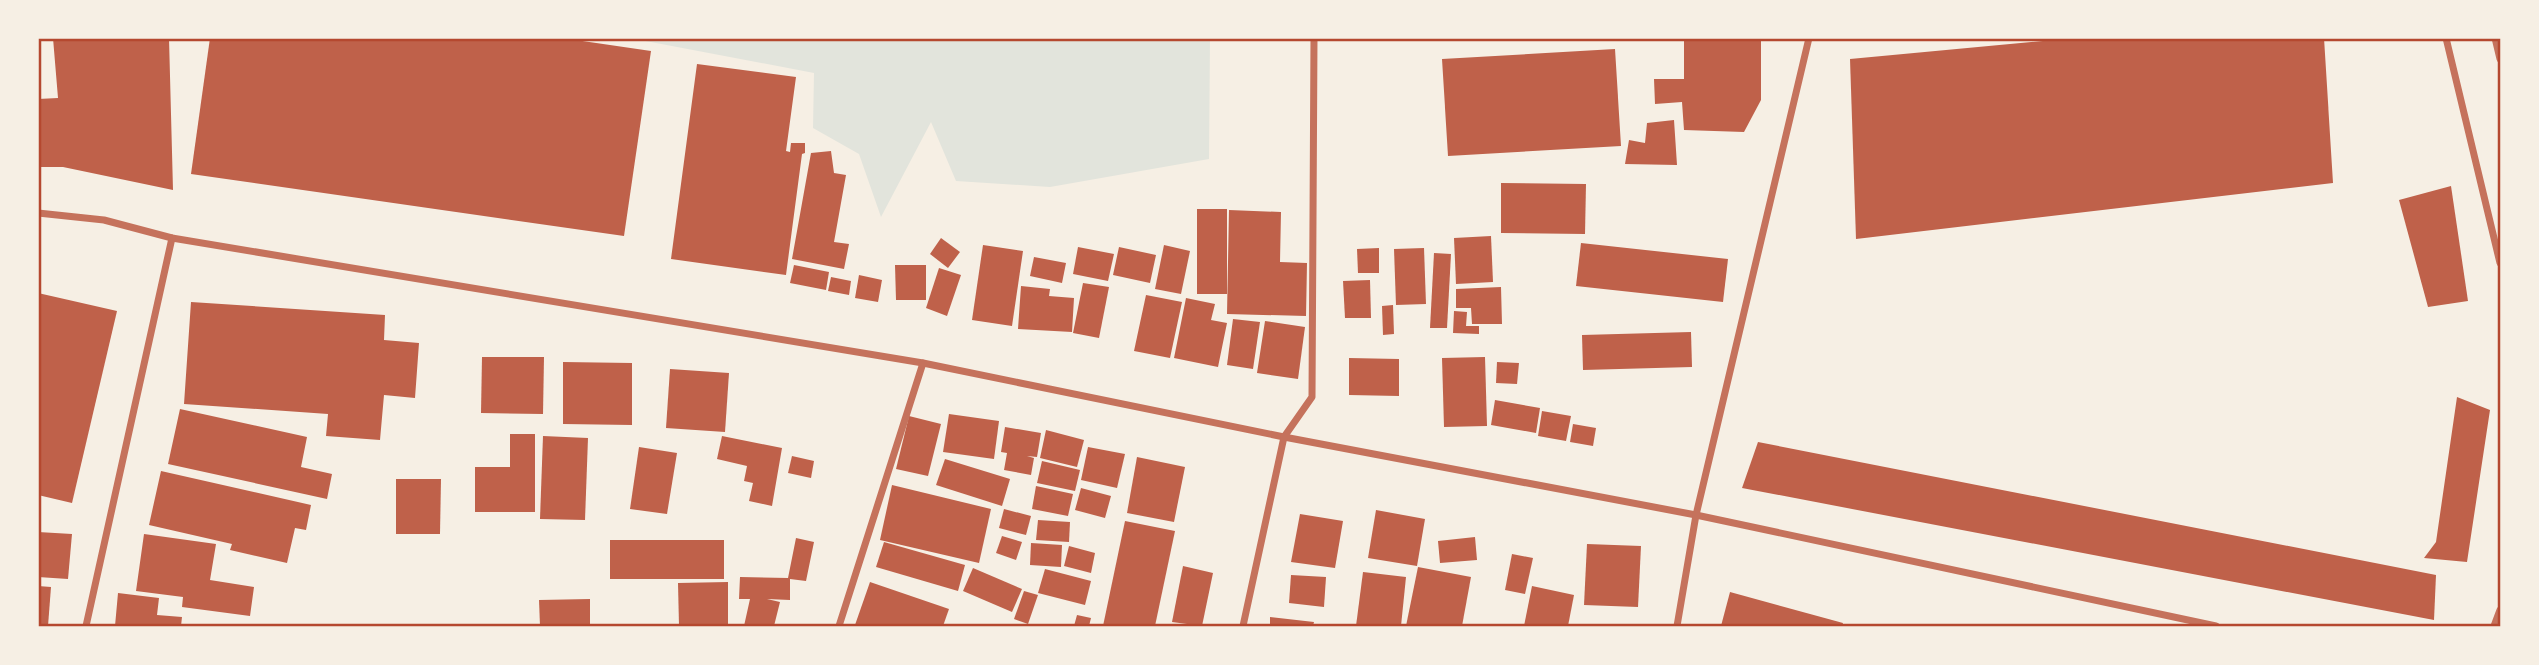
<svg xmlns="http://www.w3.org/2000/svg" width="2539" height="665" font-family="'Exo 2',sans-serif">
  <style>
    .green { fill: #e2e4dc }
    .building { fill: #bf614a }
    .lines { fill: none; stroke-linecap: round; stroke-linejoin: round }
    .minor { stroke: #c5725c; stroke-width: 7 }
    .neatline { fill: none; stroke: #b5482f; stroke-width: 2.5 }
  </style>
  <rect width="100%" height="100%" fill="#f6efe4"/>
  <polygon class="green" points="635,39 1210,39 1209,159 1050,187 956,181 931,122 881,217 859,154 813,128 814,73"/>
  <g class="building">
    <polygon points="53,38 169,38 173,190 63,167 38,167 38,99 58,98"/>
    <polygon points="210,38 562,38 651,51 624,236 191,174"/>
    <polygon points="1684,38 1761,38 1761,100 1744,132 1684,130 1682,102 1655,104 1654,79 1684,79"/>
    <polygon points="2075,38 2324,38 2333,183 1856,239 1850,59"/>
    <polygon points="1615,49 1621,146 1448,156 1442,59"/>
    <polygon points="697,64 796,77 786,151 790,152 791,143 805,143 805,153 802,154 786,275 671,259"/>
    <polygon points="1674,120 1677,165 1625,164 1629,140 1645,143 1647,123"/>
    <polygon points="831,151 834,173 846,175 834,242 849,244 844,269 792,259 811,153"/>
    <polygon points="1501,183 1586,184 1585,234 1501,233"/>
    <polygon points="2451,186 2468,301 2428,307 2399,200"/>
    <rect x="1197" y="209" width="30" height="85"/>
    <polygon points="1229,210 1281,212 1280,262 1307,263 1306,316 1227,314"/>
    <polygon points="1491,236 1493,282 1456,284 1454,238"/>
    <polygon points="941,238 960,252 948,268 930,254"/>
    <polygon points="1581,243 1728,259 1723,302 1576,286"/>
    <polygon points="983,245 1023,251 1012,326 972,320"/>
    <polygon points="1164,245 1190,251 1181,294 1155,289"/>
    <polygon points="1078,247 1114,254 1108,281 1073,274"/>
    <polygon points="1119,247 1156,255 1150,283 1113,275"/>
    <polygon points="1379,248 1379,273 1358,273 1357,249"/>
    <polygon points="1424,248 1426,304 1396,305 1394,249"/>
    <polygon points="1434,253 1451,254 1447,328 1430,328"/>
    <polygon points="1034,257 1066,263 1062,283 1030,276"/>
    <polygon points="794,265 829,272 826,290 790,283"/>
    <polygon points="895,265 926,265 926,300 896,300"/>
    <polygon points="939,268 961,275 947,316 926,308"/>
    <polygon points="859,275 882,280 878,302 855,298"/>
    <polygon points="831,277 851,281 849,295 828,291"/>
    <polygon points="1370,280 1371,318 1345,318 1343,281"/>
    <polygon points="1083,283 1109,287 1099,338 1073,333"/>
    <polygon points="1021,286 1050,289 1049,296 1074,298 1072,332 1018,329"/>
    <polygon points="1501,287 1502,324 1472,324 1471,308 1456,308 1456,289"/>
    <polygon points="38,293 117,311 72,503 38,495"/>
    <polygon points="1146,295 1182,302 1170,358 1134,351"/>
    <polygon points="1186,298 1215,304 1211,320 1227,323 1218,367 1174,358"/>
    <polygon points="191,302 385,315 384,340 419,343 415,398 384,395 380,440 326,436 328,414 184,404"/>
    <polygon points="1393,305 1394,334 1383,335 1382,306"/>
    <polygon points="1454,311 1467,312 1466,326 1479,326 1479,334 1453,333"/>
    <polygon points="1233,319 1260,322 1253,369 1227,365"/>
    <polygon points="1265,321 1305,327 1298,379 1257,373"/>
    <polygon points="1691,332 1692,367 1583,370 1582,335"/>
    <polygon points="482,357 544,357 543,414 481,413"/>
    <polygon points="1485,357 1487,426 1444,427 1442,358"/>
    <polygon points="1349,358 1399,359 1399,396 1349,395"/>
    <polygon points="563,362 632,363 632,425 563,424"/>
    <polygon points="1497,362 1519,363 1517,384 1496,383"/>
    <polygon points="670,369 729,373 725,432 666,428"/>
    <polygon points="2457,397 2490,410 2467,562 2424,558 2436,542"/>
    <polygon points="1495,400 1540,408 1536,433 1491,425"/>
    <polygon points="180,409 307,437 301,467 332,474 327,499 168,464"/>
    <polygon points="1542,411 1571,416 1566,441 1538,436"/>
    <polygon points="949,414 999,421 994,459 943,452"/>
    <polygon points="909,416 941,424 928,476 896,469"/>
    <polygon points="1573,424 1596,428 1593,446 1570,442"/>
    <polygon points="1005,427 1041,433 1037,457 1027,456 1034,458 1031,475 1004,470 1007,453 1001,452"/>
    <polygon points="1046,430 1084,440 1077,467 1040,458"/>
    <polygon points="510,434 535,434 535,512 475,512 475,467 510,467"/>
    <polygon points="543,436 588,438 585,520 540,519"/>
    <polygon points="722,436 782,448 772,506 749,501 753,483 744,481 747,466 717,459"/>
    <polygon points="1758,442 2436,575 2434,620 1742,488"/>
    <polygon points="639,447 677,453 667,514 630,509"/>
    <polygon points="1088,447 1125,454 1117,488 1081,480"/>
    <polygon points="792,456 814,461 811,478 788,473"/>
    <polygon points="1137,457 1185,467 1174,522 1127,513"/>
    <polygon points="945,459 1010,479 1002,506 936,485"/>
    <polygon points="1042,461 1080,470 1075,491 1037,483"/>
    <polygon points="161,471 311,505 306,530 295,528 287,563 230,550 232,544 149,525"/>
    <polygon points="396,479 441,479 440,534 396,534"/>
    <polygon points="892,485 991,509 979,563 880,540"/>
    <polygon points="1036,486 1073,494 1068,516 1032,509"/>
    <polygon points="1081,488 1111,496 1105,518 1075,510"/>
    <polygon points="1004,509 1031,516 1026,535 999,528"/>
    <polygon points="1376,510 1425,519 1417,566 1368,558"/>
    <polygon points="1300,514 1343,521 1335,568 1291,562"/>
    <polygon points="1038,520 1070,522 1069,542 1036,540"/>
    <polygon points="1125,521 1175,531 1155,626 1103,626"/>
    <polygon points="38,532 72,534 68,579 38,577"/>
    <polygon points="144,534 216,544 210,580 254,587 250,616 182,607 183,597 136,591"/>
    <polygon points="1002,536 1022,542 1016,560 996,553"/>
    <polygon points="1475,537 1477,560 1440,563 1438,541"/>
    <polygon points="796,538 814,542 806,581 790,579 790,600 767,599 780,602 774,626 744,626 750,599 739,599 740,577 788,578"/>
    <rect x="610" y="540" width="114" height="39"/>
    <polygon points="884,542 965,565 958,591 876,567"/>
    <polygon points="1031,543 1062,545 1061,567 1030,565"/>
    <polygon points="1587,544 1641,546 1638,607 1584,605"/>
    <polygon points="1069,546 1095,553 1091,573 1064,566"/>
    <polygon points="1512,554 1533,558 1525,594 1505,590"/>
    <polygon points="1183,566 1213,573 1202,626 1172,622"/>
    <polygon points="1418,567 1471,577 1462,626 1406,626"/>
    <polygon points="973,568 1022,589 1012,612 963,591"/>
    <polygon points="1045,569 1091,581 1085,605 1038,593"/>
    <polygon points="1363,572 1406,577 1401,626 1356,626"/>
    <polygon points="1291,575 1326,577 1324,607 1289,603"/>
    <polygon points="728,582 728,626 679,626 678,583"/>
    <polygon points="870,582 949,609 943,626 855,625"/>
    <polygon points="38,586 51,587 48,626 38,626"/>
    <polygon points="1532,586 1574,595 1568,626 1524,626"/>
    <polygon points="1024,591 1038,595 1028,624 1014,619"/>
    <polygon points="1730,592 1843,623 1842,626 1721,626"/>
    <polygon points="118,593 159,598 157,615 182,617 181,626 115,626"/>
    <polygon points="590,599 590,626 540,626 539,600"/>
    <polygon points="1077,615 1091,618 1089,626 1074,626"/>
    <polygon points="1270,617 1314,622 1313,626 1270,626"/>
  </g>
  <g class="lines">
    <g class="minor">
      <polyline points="2446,38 2500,263"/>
      <polyline points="2495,38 2500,59"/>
      <polyline points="38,213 104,220 172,238 923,363 1284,437 1696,515 2216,626"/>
      <polyline points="86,626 172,238"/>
      <polyline points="839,626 923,363"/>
      <polyline points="1243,626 1284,437 1312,397 1314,38"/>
      <polyline points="1677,626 1696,515 1809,38"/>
      <polyline points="2494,626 2500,610"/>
    </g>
  </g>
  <rect width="2539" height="665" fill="none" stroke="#f6efe4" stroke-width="80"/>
  <rect x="40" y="40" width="2459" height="585" class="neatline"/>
</svg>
